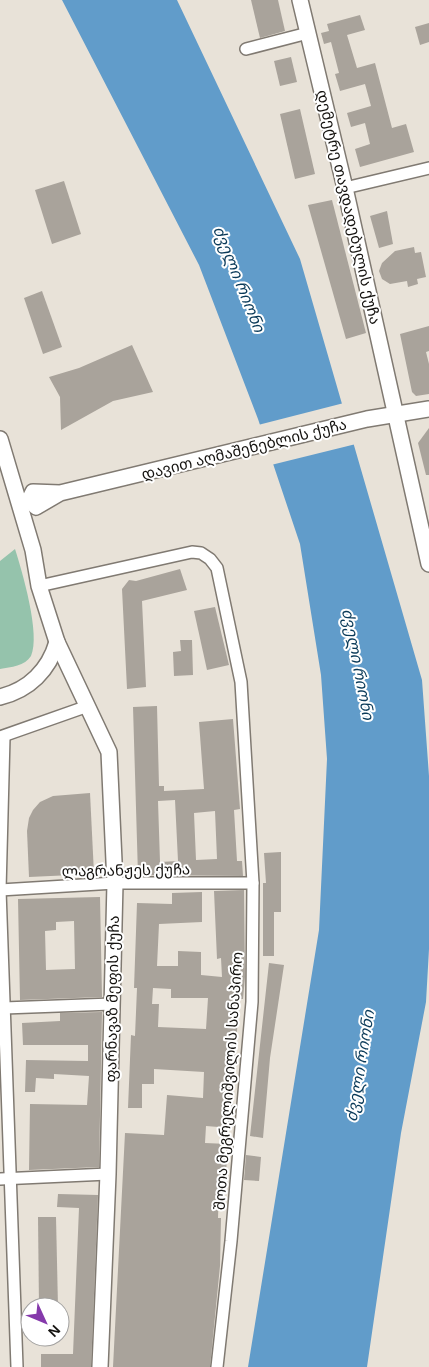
<svg xmlns="http://www.w3.org/2000/svg" width="429" height="1367" font-family="Arial,'Noto Sans Georgian',sans-serif">
  <style>
    .green { fill: #95c3ac }
    .water { fill: #619cca }
    .pier { fill: #e8e2d8 }
    .building { fill: #a9a39b; fill-rule: evenodd }
    .lines { fill: none; stroke-linecap: round; stroke-linejoin: round }
    .street-casing { stroke: #807a72; stroke-width: 14 }
    .secondary-casing { stroke: #807a72; stroke-width: 18 }
    .street { stroke: #fff; stroke-width: 11 }
    .secondary { stroke: #fff; stroke-width: 15 }
    .labels { text-anchor: middle; dominant-baseline: central; stroke-width: 4; stroke-linejoin: round; paint-order: stroke }
    .street-label { font-size: 15px; fill: #14120f; stroke: #fff }
    .water-label { font-size: 16px; font-style: italic; fill: #0a3a59; stroke: #fff }
  </style>
  <rect width="100%" height="100%" fill="#e8e2d8"/>
  <path class="green" d="M 15,549 C 22,571 41,635 31,656 C 25,666 11,667 0,669 L 0,561 Z"/>
  <polygon class="water" points="62,0 177,0 300,259 422,680 429,776 429,949 426,1002 401,1133 367,1367 248,1367 319,930 327,759 321,675 300,544 258,419 199,265"/>
  <polygon class="pier" points="344,403 356,444 271,465 258,425"/>
  <g class="building">
    <polygon points="251,0 278,0 285,31 260,38"/>
    <polygon points="360,15 365,30 347,35 357,68 375,63 392,128 406,124 414,152 360,167 355,149 370,144 365,123 351,127 347,113 371,106 365,84 340,91 335,74 339,73 331,42 324,44 321,33 329,31 327,24"/>
    <polygon points="429,23 429,42 420,45 415,27"/>
    <polygon points="291,57 297,82 280,86 274,61"/>
    <polygon points="300,109 315,174 295,179 280,114"/>
    <polygon points="64,181 81,234 52,244 35,190"/>
    <polygon points="332,200 366,333 346,339 308,205"/>
    <polygon points="387,211 393,244 379,248 370,216"/>
    <polygon points="414,247 415,253 421,252 426,277 417,279 418,284 408,287 407,281 390,284 382,279 379,271 382,263 395,251"/>
    <polygon points="42,291 62,347 43,354 24,298"/>
    <polygon points="429,326 429,351 426,352 429,364 429,394 416,396 412,392 400,334"/>
    <polygon points="132,345 153,392 113,401 61,430 60,397 49,377 79,368"/>
    <polygon points="429,428 429,475 426,475 418,443"/>
    <polygon points="180,569 187,590 142,601 146,687 127,689 122,589 129,580 136,581"/>
    <polygon points="215,607 229,665 207,670 194,611"/>
    <polygon points="180,640 192,640 193,675 174,676 173,652 181,651"/>
    <path d="M 157,706 L 159,786 L 164,786 L 164,791 L 204,789 L 199,722 L 233,719 L 240,809 L 234,810 L 237,861 L 242,861 L 243,876 L 138,875 L 133,707 ZM 175,800 L 178,861 L 160,862 L 158,801 ZM 215,811 L 217,859 L 196,860 L 194,813 Z"/>
    <polygon points="90,793 94,874 29,877 27,831 29,818 33,810 40,802 53,796"/>
    <polygon points="281,852 281,912 274,912 274,956 263,956 263,883 266,883 264,853"/>
    <path d="M 244,890 L 245,977 L 243,999 L 239,999 L 231,1128 L 206,1126 L 205,1143 L 228,1144 L 225,1188 L 219,1187 L 218,1218 L 221,1218 L 220,1266 L 210,1367 L 113,1367 L 125,1133 L 164,1135 L 167,1095 L 203,1098 L 204,1072 L 154,1069 L 154,1084 L 142,1084 L 142,1108 L 128,1108 L 131,1035 L 135,1036 L 137,988 L 134,988 L 137,903 L 172,904 L 172,893 L 202,892 L 202,922 L 159,924 L 157,966 L 178,966 L 178,951 L 201,952 L 201,975 L 222,977 L 221,958 L 217,959 L 214,891 ZM 153,988 L 171,989 L 171,998 L 208,998 L 206,1029 L 158,1027 L 159,1004 L 152,1004 Z"/>
    <path d="M 100,897 L 102,997 L 20,1000 L 18,899 ZM 74,921 L 75,969 L 46,970 L 45,931 L 56,930 L 56,922 Z"/>
    <polygon points="269,963 284,965 270,1058 263,1138 250,1136"/>
    <polygon points="102,1012 99,1167 29,1170 30,1104 87,1105 89,1076 54,1074 54,1079 36,1078 35,1092 25,1092 26,1060 88,1061 88,1045 23,1045 22,1023 60,1021 60,1013"/>
    <polygon points="246,1155 261,1157 259,1181 244,1180"/>
    <polygon points="58,1194 98,1195 91,1367 41,1367 41,1354 73,1354 79,1208 57,1207"/>
    <polygon points="38,1217 56,1217 58,1307 39,1307"/>
  </g>
  <g class="lines">
    <g class="street-casing">
      <g id="street">
        <polyline points="246,49 308,33"/>
        <polyline points="345,188 429,168"/>
        <polyline points="39,586 192,552 201,553 210,559 217,568 241,682 253,883 252,1002 231,1241 217,1367"/>
        <polyline points="0,737 88,706"/>
        <polyline points="4,737 0,890 17,1367"/>
        <polyline points="0,890 115,883 253,883"/>
        <polyline points="4,1008 112,1004"/>
        <polyline points="0,1179 108,1174"/>
      </g>
    </g>
    <g class="secondary-casing">
      <g id="secondary">
        <polyline points="300,0 345,188 429,564"/>
        <polyline points="0,439 33,550 39,586 57,642 109,752 115,883 108,1174 100,1367"/>
        <polyline points="60,493 36,507 29,500 33,492 60,493 367,419 429,409"/>
        <path d="M 0,697 C 29,690 49,670 57,642"/>
      </g>
    </g>
    <use href="#street" class="street"/>
    <use href="#secondary" class="secondary"/>
  </g>
  <g class="labels">
    <g class="street-label">
      <text transform="translate(349 207) rotate(77)">დემეტრე თავდადებულის ქუჩა</text>
      <text transform="translate(244 449) rotate(-14)">დავით აღმაშენებლის ქუჩა</text>
      <text transform="translate(126 870) rotate(-1)">ლაგრანჟეს ქუჩა</text>
      <text transform="translate(112 999) rotate(-89)">ფარნავაზ მეფის ქუჩა</text>
      <text transform="translate(228 1081) rotate(-86)">შოთა მეგრელიშვილის სანაპირო</text>
    </g>
    <g class="water-label">
      <text transform="translate(239 279) rotate(68)">ძველი რიონი</text>
      <text transform="translate(358 664) rotate(79)">ძველი რიონი</text>
      <text transform="translate(360 1066) rotate(-81)">ძველი რიონი</text>
    </g>
  </g>
  <g transform="translate(45 1322) rotate(134)"><circle r="24" fill="#ffffff" stroke="#a1a09f"/>
  <path d="M0-4L9 19L0 12L-9 19Z" fill="#8539ab"/>
  <text y="-8" font-size="14" font-weight="bold" text-anchor="middle" fill="#14120f">N</text>
  </g>
</svg>
